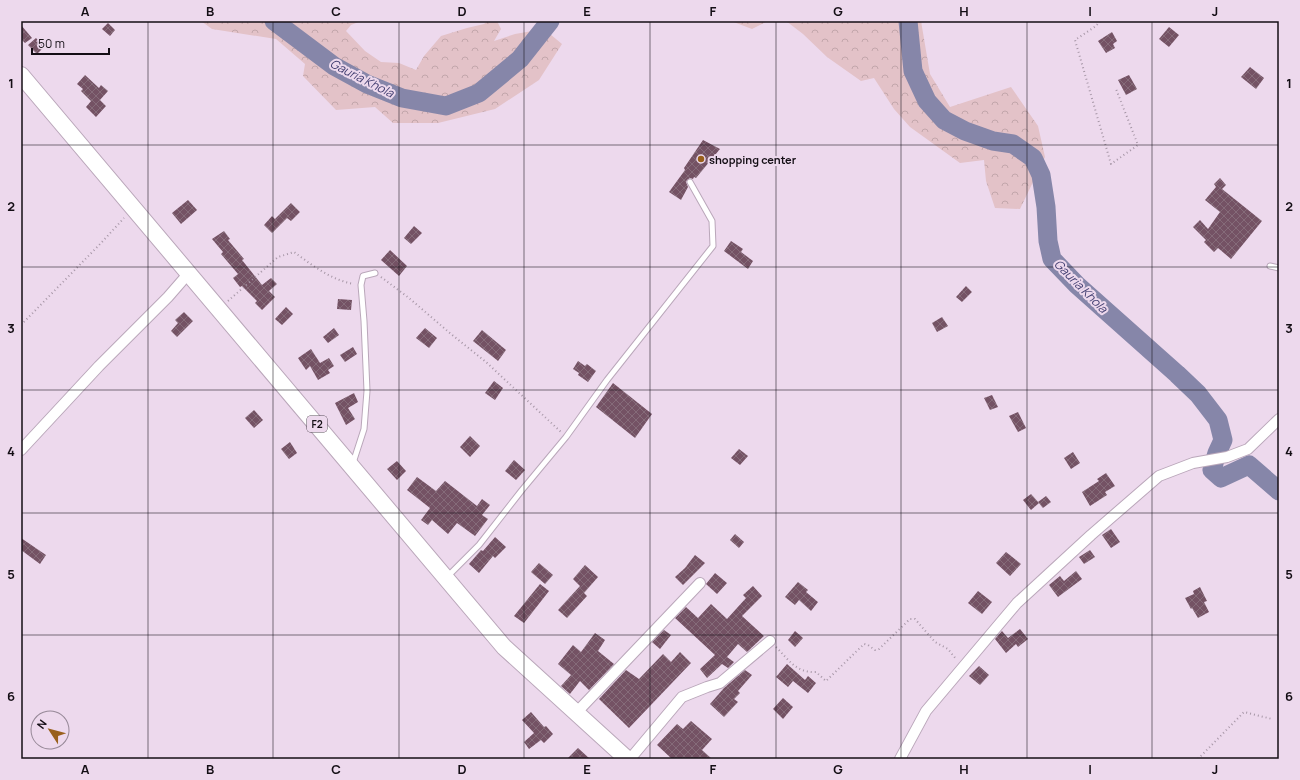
<svg xmlns="http://www.w3.org/2000/svg" width="1300" height="780" font-family="Manrope,sans-serif">
  <style>
    .forest { fill: url(#forest-crowns) }
    .lines { fill: none; stroke-linecap: round; stroke-linejoin: round }
    .river { stroke: #8686a9; stroke-width: 19 }
    .building { fill: url(#building-cross-hatch) }
    .service-casing { stroke: #baa7ba; stroke-width: 7 }
    .minor-casing { stroke: #baa7ba; stroke-width: 12 }
    .primary-casing { stroke: #baa7ba; stroke-width: 18 }
    .path { stroke: #a797a7; stroke-width: 2; stroke-dasharray: 1 3; stroke-linecap: butt }
    .service { stroke: #fff; stroke-width: 5 }
    .minor { stroke: #fff; stroke-width: 10 }
    .primary { stroke: #fff; stroke-width: 16 }
    .grid { fill: none; stroke: #140e15; stroke-width: 1; stroke-opacity: 0.55 }
    .poi-dot { fill: #99601c; stroke: #edd9ed; stroke-width: 1.5 }
    .labels { text-anchor: middle; dominant-baseline: central; stroke-width: 4; stroke-linejoin: round; paint-order: stroke }
    .shield { fill: #edd9ed; stroke: #554b56; stroke-width: 1 }
    .shield-label { font-size: 10px; font-weight: bold; fill: #140e15 }
    .poi-label { font-size: 11px; font-weight: bold; fill: #140e15; stroke: #edd9ed; text-anchor: start }
    .water-label { font-size: 12px; font-style: italic; fill: #433f71; stroke: #edd9ed }
    .neatline { fill: none; stroke: #140e15; stroke-width: 1.5 }
    .grid-label { font-size: 13px; text-anchor: middle; font-weight: bold; fill: #140e15 }
  </style>
  <defs>
    <pattern id="forest-crowns" width="20" height="18" patternUnits="userSpaceOnUse"><rect width="20" height="18" fill="#e3c2c8"/><path d="M2 6a3 3 0 1 1 6 0M12 15a3 3 0 1 1 6 0" fill="none" stroke="#c2a6ab"/></pattern>
    <pattern id="building-cross-hatch" width="8" height="8" patternUnits="userSpaceOnUse"><rect width="8" height="8" fill="#745264"/><path d="M0 0l8 8M0 8l8-8" fill="none" stroke="#856b79"/></pattern>
  </defs>
  <rect width="100%" height="100%" fill="#edd9ed"/>
  <g class="forest">
    <polygon points="201,21 361,21 351,25 346,31 365,51 381,62 399,63 416,70 424,56 441,36 467,28 484,24 488,21 497,21 501,29 494,41 515,34 544,29 562,44 539,80 495,109 438,123 393,123 375,107 336,110 303,76 305,64 276,39 212,29"/>
    <polygon points="731,21 768,21 752,29"/>
    <polygon points="786,21 921,21 930,74 950,107 1011,87 1038,126 1045,157 1020,209 995,208 986,181 984,160 960,163 910,127 894,109 874,78 861,81 827,57 803,34"/>
  </g>
  <g class="lines">
    <g class="river">
      <polyline points="274,21 334,66 367,84 402,98 446,106 479,93 520,59 550,21"/>
      <polyline points="908,21 913,71 927,101 944,120 965,131 993,141 1013,144 1033,158 1041,175 1046,207 1048,241 1052,259 1077,285 1177,374 1198,394 1218,420 1223,440 1217,453 1212,470 1221,478 1249,465 1279,491"/>
    </g>
  </g>
  <g class="building">
    <polygon points="108,23 115,30 110,36 102,29"/>
    <polygon points="21,25 32,38 25,43 21,39"/>
    <polygon points="1169,27 1179,35 1169,47 1159,39"/>
    <polygon points="1112,32 1117,41 1113,44 1115,48 1106,53 1098,41"/>
    <polygon points="36,38 44,47 37,54 28,45"/>
    <polygon points="1250,67 1264,78 1256,89 1241,77"/>
    <polygon points="85,75 99,88 101,85 108,91 100,100 106,106 96,117 86,107 91,101 81,91 83,89 77,84"/>
    <polygon points="1129,75 1137,89 1126,95 1118,80"/>
    <polygon points="703,140 720,149 696,178 694,177 693,179 690,178 687,180 686,182 688,187 681,200 669,192 685,170 684,168"/>
    <polygon points="1220,178 1226,185 1222,189 1262,221 1231,259 1218,248 1214,252 1204,242 1206,240 1193,227 1200,220 1208,229 1220,212 1205,200 1216,187 1214,184"/>
    <polygon points="188,200 197,210 181,224 172,213"/>
    <polygon points="291,203 300,212 291,221 287,218 272,233 264,225 272,216 275,219"/>
    <polygon points="414,226 422,233 411,244 404,238"/>
    <polygon points="224,231 230,239 228,240 244,259 242,260 262,285 271,278 277,284 269,291 275,297 262,310 255,303 257,301 242,286 240,287 233,278 238,274 221,254 223,252 212,239"/>
    <polygon points="731,241 743,249 741,252 753,261 748,269 724,251"/>
    <polygon points="390,250 407,266 399,276 381,260"/>
    <polygon points="966,286 972,292 962,302 956,297"/>
    <polygon points="338,299 352,300 351,310 337,309"/>
    <polygon points="286,307 293,314 282,325 275,319"/>
    <polygon points="184,312 193,321 177,337 171,331 178,323 175,320"/>
    <polygon points="942,317 948,326 937,332 932,323"/>
    <polygon points="334,328 339,335 328,343 323,337"/>
    <polygon points="425,328 437,338 429,348 416,338"/>
    <polygon points="482,330 506,350 498,361 473,341"/>
    <polygon points="353,347 357,354 345,362 340,355"/>
    <polygon points="311,349 320,363 329,358 334,366 328,370 330,373 318,380 310,366 306,370 298,358"/>
    <polygon points="578,361 585,366 587,364 596,371 588,382 578,375 579,373 573,369"/>
    <polygon points="494,381 503,388 495,400 485,393"/>
    <polygon points="613,383 652,414 635,438 596,407"/>
    <polygon points="354,393 358,402 348,408 355,419 346,425 335,403"/>
    <polygon points="992,395 998,407 990,410 984,398"/>
    <polygon points="254,410 263,420 254,428 245,418"/>
    <polygon points="1018,412 1026,428 1018,432 1009,416"/>
    <polygon points="470,436 480,446 470,457 460,447"/>
    <polygon points="290,442 297,453 289,459 281,449"/>
    <polygon points="739,449 748,456 740,465 731,458"/>
    <polygon points="1073,452 1080,463 1071,469 1064,458"/>
    <polygon points="514,460 525,470 516,480 505,471"/>
    <polygon points="397,461 406,471 397,480 387,469"/>
    <polygon points="1106,473 1115,486 1105,492 1107,495 1090,506 1082,492 1099,481 1097,479"/>
    <polygon points="417,477 436,491 445,481 477,506 482,499 490,505 482,515 488,519 475,536 457,523 448,534 432,520 428,525 421,520 430,508 407,490"/>
    <polygon points="1031,494 1039,503 1031,510 1023,500"/>
    <polygon points="1046,496 1051,502 1043,508 1038,502"/>
    <polygon points="1111,529 1120,542 1111,548 1102,535"/>
    <polygon points="735,534 744,542 739,548 730,540"/>
    <polygon points="495,537 506,547 495,558 493,556 479,573 469,564 481,550 483,551"/>
    <polygon points="21,538 46,555 40,564 21,550"/>
    <polygon points="1090,550 1095,557 1084,564 1079,557"/>
    <polygon points="1006,552 1021,564 1010,576 996,563"/>
    <polygon points="695,555 705,563 683,585 675,577 685,568"/>
    <polygon points="539,563 553,575 545,584 531,572"/>
    <polygon points="585,565 598,577 584,593 587,596 567,618 558,610 580,586 573,579"/>
    <polygon points="1076,571 1082,579 1058,597 1049,585 1060,576 1064,581"/>
    <polygon points="715,573 727,583 717,594 706,584"/>
    <polygon points="798,582 808,590 806,592 818,602 811,611 799,600 795,605 785,597"/>
    <polygon points="540,584 549,591 524,623 514,616"/>
    <polygon points="753,586 762,596 742,616 764,636 747,652 738,644 727,657 734,662 728,668 722,664 707,678 700,669 715,655 675,618 686,607 698,618 711,604 727,619 746,598 743,595"/>
    <polygon points="1200,587 1207,601 1204,602 1209,612 1198,618 1192,608 1191,609 1185,598 1194,594 1193,591"/>
    <polygon points="978,591 992,602 982,614 968,603"/>
    <polygon points="1020,629 1028,639 1018,647 1016,644 1006,653 995,639 1002,631 1008,638"/>
    <polygon points="664,630 671,635 660,649 652,642"/>
    <polygon points="795,631 803,638 795,647 788,640"/>
    <polygon points="595,633 605,640 598,651 614,664 589,690 580,681 570,694 561,686 571,675 558,664 573,645 581,652"/>
    <polygon points="680,652 691,663 629,728 599,699 626,670 639,679 663,654 671,662"/>
    <polygon points="787,664 805,680 808,676 816,683 808,693 793,681 788,687 776,677"/>
    <polygon points="979,666 989,675 980,685 969,676"/>
    <polygon points="745,670 752,675 738,691 740,693 734,699 738,702 724,717 710,704 724,688"/>
    <polygon points="783,698 793,707 783,719 773,709"/>
    <polygon points="531,712 544,727 546,726 553,734 544,743 541,740 529,749 524,742 534,733 522,720"/>
    <polygon points="691,721 712,739 702,750 712,759 672,759 657,745 677,724 683,729"/>
    <polygon points="578,748 590,759 567,759"/>
  </g>
  <g class="lines">
    <g class="service-casing">
      <g id="service">
        <polyline points="1270,266 1279,268"/>
        <polyline points="353,463 364,429 367,391 364,321 361,285 363,276 375,273"/>
        <polyline points="447,577 479,545 522,490 566,437 607,380 713,246 712,221 690,182"/>
      </g>
    </g>
    <g class="minor-casing">
      <g id="minor">
        <polyline points="21,450 99,366 168,297 188,274"/>
        <polyline points="576,713 700,583"/>
        <polyline points="630,759 682,697 707,687 720,683 770,641"/>
        <polyline points="900,759 926,711 1017,603 1091,535 1159,476 1193,463 1227,457 1248,449 1279,419"/>
      </g>
    </g>
    <g class="primary-casing">
      <polyline id="primary" points="21,75 504,647 627,759"/>
    </g>
    <g class="path">
      <polyline points="1100,21 1096,26 1075,40 1111,164 1138,145 1116,89"/>
      <polyline points="1169,22 1169,21"/>
      <polyline points="381,277 409,298 451,334 486,362 561,432"/>
      <path d="M 228,301 L 278,257 L 294,252 C 312,265 331,280 354,284"/>
      <polyline points="21,325 102,242 124,218"/>
      <path d="M 776,647 C 789,660 796,673 816,672 L 826,681 L 864,644 L 868,645 L 875,650 L 879,649 L 910,619 L 915,619 L 935,642 L 948,649 L 956,659"/>
      <polyline points="1198,759 1244,712 1272,719"/>
    </g>
    <use href="#service" class="service"/>
    <use href="#minor" class="minor"/>
    <use href="#primary" class="primary"/>
  </g>
  <path class="grid" d="M 148,21 L 148,759M 273,21 L 273,759M 399,21 L 399,759M 524,21 L 524,759M 650,21 L 650,759M 776,21 L 776,759M 901,21 L 901,759M 1027,21 L 1027,759M 1152,21 L 1152,759M 21,145 L 1279,145M 21,267 L 1279,267M 21,390 L 1279,390M 21,513 L 1279,513M 21,635 L 1279,635"/>
  <circle class="poi-dot" cx="701" cy="159" r="4"/>
  <g class="labels">
    <rect class="shield" x="307" y="416" width="20" height="16" rx="3"/>
    <g class="shield-label">
      <text x="317" y="424">F2</text>
    </g>
    <g class="poi-label">
      <text x="709" y="159">shopping center</text>
    </g>
    <g class="water-label">
      <text transform="translate(362 78) rotate(27)">Gauria Khola</text>
      <text transform="translate(1081 286) rotate(45)">Gauria Khola</text>
    </g>
  </g>
  <rect width="1300" height="780" fill="none" stroke="#edd9ed" stroke-width="44"/>
  <g transform="translate(50 730) rotate(306)"><circle r="19" fill="#edd9ed" stroke="#968897"/>
  <path d="M0-3L7 15L0 10L-7 15Z" fill="#99601c"/>
  <text y="-6" font-size="11" font-weight="bold" text-anchor="middle" fill="#140e15">N</text>
  </g>
  <path d="M32 48v6h77v-6" fill="none" stroke="#140e15" stroke-width="2"/>
  <text x="38" y="48" font-size="12" fill="#140e15" stroke="#edd9ed" stroke-width="3" paint-order="stroke">50 m</text>
  <rect x="22" y="22" width="1256" height="736" class="neatline"/>
  <g class="grid-label">
    <text x="85" y="16">A</text>
    <text x="210" y="16">B</text>
    <text x="336" y="16">C</text>
    <text x="462" y="16">D</text>
    <text x="587" y="16">E</text>
    <text x="713" y="16">F</text>
    <text x="838" y="16">G</text>
    <text x="964" y="16">H</text>
    <text x="1090" y="16">I</text>
    <text x="1215" y="16">J</text>
    <text x="11" y="88">1</text>
    <text x="1289" y="88">1</text>
    <text x="11" y="211">2</text>
    <text x="1289" y="211">2</text>
    <text x="11" y="333">3</text>
    <text x="1289" y="333">3</text>
    <text x="11" y="456">4</text>
    <text x="1289" y="456">4</text>
    <text x="11" y="579">5</text>
    <text x="1289" y="579">5</text>
    <text x="11" y="701">6</text>
    <text x="1289" y="701">6</text>
    <text x="85" y="774">A</text>
    <text x="210" y="774">B</text>
    <text x="336" y="774">C</text>
    <text x="462" y="774">D</text>
    <text x="587" y="774">E</text>
    <text x="713" y="774">F</text>
    <text x="838" y="774">G</text>
    <text x="964" y="774">H</text>
    <text x="1090" y="774">I</text>
    <text x="1215" y="774">J</text>
  </g>
</svg>
